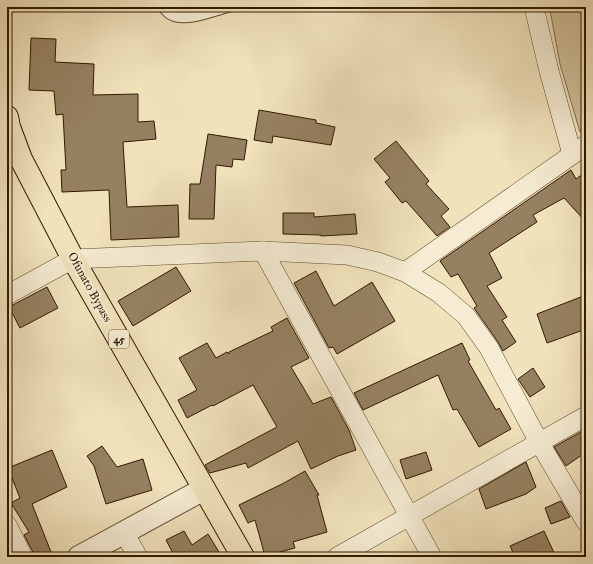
<svg xmlns="http://www.w3.org/2000/svg" width="593" height="564" font-family="'IM FELL Great Primer',serif">
  <style>
    .green { fill: #d0c09b; stroke: #816c4e }
    .building { fill: #958161; stroke: #321800 }
    .lines { fill: none; stroke-linecap: round; stroke-linejoin: round }
    .service-casing { stroke: #624a2f; stroke-width: 12 }
    .minor-casing { stroke: #624a2f; stroke-width: 20 }
    .tertiary-casing { stroke: #624a2f; stroke-width: 24 }
    .trunk-casing { stroke: #321800; stroke-width: 24 }
    .service { stroke: #f5ecd3; stroke-width: 10 }
    .minor { stroke: #f5ecd3; stroke-width: 19 }
    .tertiary { stroke: #f5ecd3; stroke-width: 22 }
    .trunk { stroke: #f0e2bb; stroke-width: 22 }
    .labels { text-anchor: middle; dominant-baseline: central; stroke-width: 4; stroke-linejoin: round; paint-order: stroke }
    .shield { fill: #f5ecd3; stroke: #6c583f; stroke-width: 1 }
    .shield-label { font-size: 11px; font-weight: bold; fill: #321800 }
    .street-label { font-size: 12px; fill: #321800; stroke: #f5ecd3 }
  </style>
  <rect width="100%" height="100%" fill="#f0e2bb"/>
  <filter id="stains"><feTurbulence type="fractalNoise" baseFrequency=".005" numOctaves="4"/><feColorMatrix values="0 0 0 0 .2 0 0 0 0 .09 0 0 0 0 .02 0 0 0 .5 -.17"/></filter>
  <radialGradient id="worn" r=".72"><stop offset=".6" stop-color="#630" stop-opacity="0"/><stop offset="1" stop-color="#630" stop-opacity=".3"/></radialGradient>
  <polygon class="green" points="566,7 586,7 586,129 580,132 560,64 550,10"/>
  <g class="building">
    <polygon points="31,38 56,39 55,62 94,64 93,95 138,94 138,122 154,121 156,139 123,142 127,207 178,205 179,237 111,240 109,190 62,192 61,170 66,170 63,114 56,115 54,91 29,90"/>
    <polygon points="259,110 316,120 316,123 335,127 331,145 273,136 272,143 254,140"/>
    <polygon points="208,134 247,140 244,160 233,159 232,167 216,165 214,219 189,219 190,184 200,184"/>
    <polygon points="396,141 429,181 426,184 449,209 441,216 450,227 437,236 406,201 402,203 385,182 390,178 374,159"/>
    <polygon points="571,170 576,179 586,172 586,222 564,198 533,215 537,222 489,253 502,278 487,286 507,317 502,320 516,342 503,351 498,342 474,308 477,306 458,274 451,277 440,261"/>
    <polygon points="283,213 314,213 314,217 355,214 357,234 321,236 321,235 283,234"/>
    <polygon points="176,267 191,291 133,326 118,301"/>
    <polygon points="316,271 334,306 372,282 395,321 337,354 333,347 329,348 294,283"/>
    <polygon points="47,287 58,308 20,328 9,307"/>
    <polygon points="586,295 586,329 547,343 537,314"/>
    <polygon points="287,318 309,358 291,367 313,404 331,397 349,430 356,450 338,456 311,469 298,441 248,468 246,463 210,473 205,465 277,427 253,385 213,406 212,405 187,418 178,400 197,390 179,358 207,343 216,358 227,352 229,354 229,352 273,331 271,327"/>
    <polygon points="462,343 470,360 468,361 496,410 499,408 511,429 479,447 457,409 453,410 438,375 363,410 354,393"/>
    <polygon points="533,368 545,387 530,397 518,379"/>
    <polygon points="586,429 586,452 566,466 554,447"/>
    <polygon points="102,446 117,467 143,459 152,490 106,504 94,466 87,456"/>
    <polygon points="52,450 67,487 32,504 53,557 34,557 33,552 24,535 29,532 11,503 20,498 8,468"/>
    <polygon points="426,452 432,470 406,479 400,460"/>
    <polygon points="526,462 536,487 526,494 486,509 479,489"/>
    <polygon points="305,471 319,495 317,495 327,532 293,542 295,548 265,556 255,520 248,523 239,505 284,483"/>
    <polygon points="561,501 570,517 551,524 545,508"/>
    <polygon points="184,531 192,545 208,534 222,557 172,557 174,555 166,540"/>
    <polygon points="544,531 556,557 515,557 510,546"/>
  </g>
  <g class="lines">
    <g class="service-casing">
      <path id="service" d="M 163,7 C 165,9 167,12 170,14 C 184,23 213,11 228,7"/>
    </g>
    <g class="minor-casing">
      <g id="minor">
        <polyline points="534,7 549,71 572,154"/>
        <polyline points="263,251 432,557"/>
        <polyline points="405,272 586,145"/>
        <polyline points="7,295 73,259 263,251 347,255 378,262 405,272 439,293 466,316 489,348 539,442 586,522"/>
        <polyline points="7,525 23,557"/>
        <polyline points="124,533 138,557"/>
        <polyline points="337,557 586,416"/>
      </g>
    </g>
    <g class="tertiary-casing">
      <polyline id="tertiary" points="79,557 204,489"/>
    </g>
    <g class="trunk-casing">
      <polyline id="trunk" points="7,117 9,127 21,159 73,259 243,557"/>
    </g>
    <use href="#service" class="service"/>
    <use href="#minor" class="minor"/>
    <use href="#tertiary" class="tertiary"/>
    <use href="#trunk" class="trunk"/>
  </g>
  <g class="labels">
    <rect class="shield" x="109" y="330" width="20" height="18" rx="3"/>
    <g class="shield-label">
      <text x="119" y="339">45</text>
    </g>
    <g class="street-label">
      <text transform="translate(90 287) rotate(61)">Ofunato Bypass</text>
    </g>
  </g>
  <rect width="593" height="564" fill="none" stroke="#f0e2bb" stroke-width="24"/>
  <rect x="8" y="8" width="577" height="548" fill="none" stroke="#321800" stroke-width="2"/>
  <rect x="12" y="12" width="569" height="540" fill="none" stroke="#321800"/>
  <rect width="100%" height="100%" filter="url(#stains)"/>
  <rect width="100%" height="100%" fill="url(#worn)"/>
</svg>
